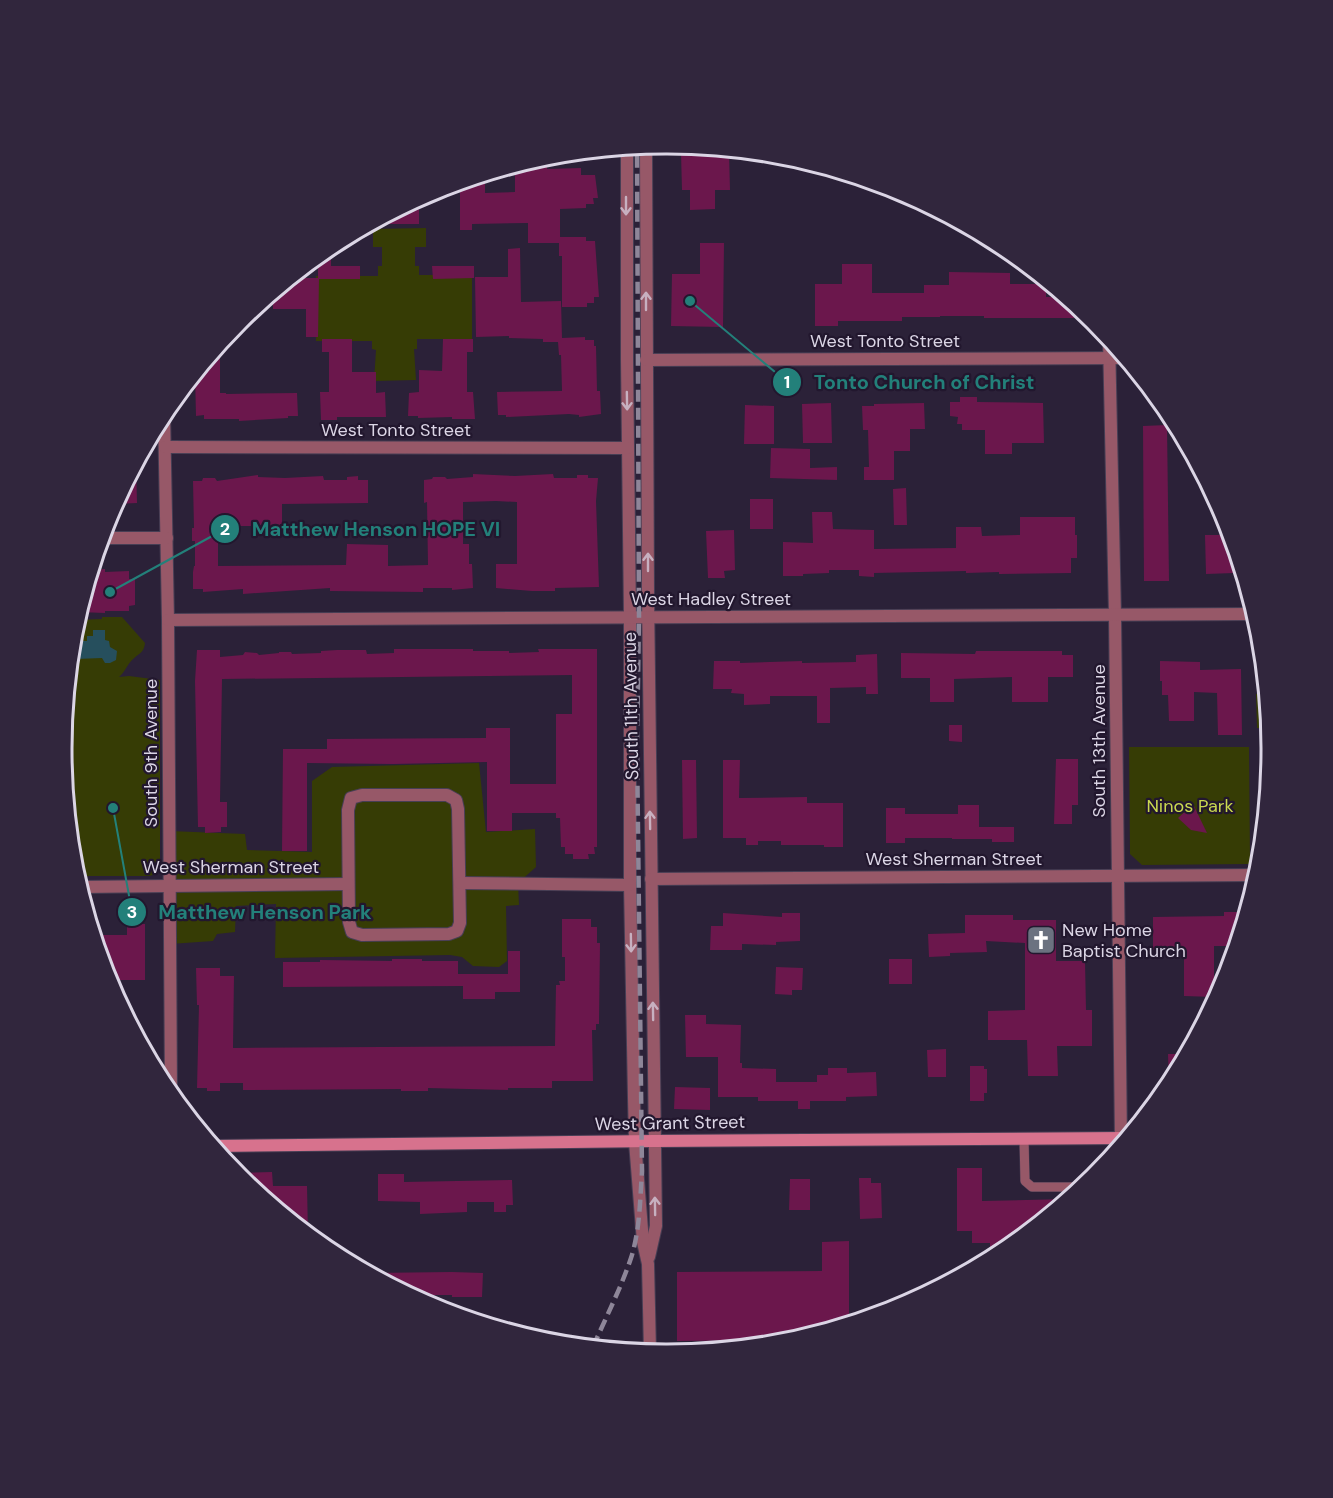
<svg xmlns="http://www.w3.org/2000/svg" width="1333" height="1498" font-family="'DM Sans',sans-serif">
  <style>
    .green { fill: #363c05 }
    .water { fill: #264f5d }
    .building { fill: #6b174c }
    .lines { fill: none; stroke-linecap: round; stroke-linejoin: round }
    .service-casing { stroke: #473e54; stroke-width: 10 }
    .minor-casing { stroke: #473e54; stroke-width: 14 }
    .secondary-casing { stroke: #473e54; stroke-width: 14 }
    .service { stroke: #975868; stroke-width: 9 }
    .minor { stroke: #975868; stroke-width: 12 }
    .secondary { stroke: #d7728d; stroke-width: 12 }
    .rail { stroke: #8e8699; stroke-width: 4.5; stroke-dasharray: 12 6; stroke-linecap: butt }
    .oneway { stroke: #c7b0c0 }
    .labels { text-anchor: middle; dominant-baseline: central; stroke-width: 4.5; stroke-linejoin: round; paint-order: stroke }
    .street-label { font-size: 18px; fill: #dbd5e5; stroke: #22172e }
    .park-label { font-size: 18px; fill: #cad950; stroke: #22172e }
    .poi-label { font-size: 18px; fill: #dbd5e5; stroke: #22172e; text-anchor: start }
    .rim { fill: none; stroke: #dbd5e5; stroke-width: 3 }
    .leader { fill: none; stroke: #23807a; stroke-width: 2 }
    .callout-dot { fill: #23807a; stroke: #22172e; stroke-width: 2 }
    .mark-label { font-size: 18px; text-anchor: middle; font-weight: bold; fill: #fff }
    .callout-label { font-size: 20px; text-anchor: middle; font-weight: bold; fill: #23807a; stroke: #22172e; stroke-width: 4.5; stroke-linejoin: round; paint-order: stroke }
  </style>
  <rect width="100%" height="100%" fill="#2b2138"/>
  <g class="green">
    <polygon points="426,228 426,247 415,247 415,266 419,266 419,275 472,275 472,339 417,339 417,349 414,349 416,380 374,381 376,350 372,349 372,341 316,341 316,276 378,276 378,266 382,266 382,247 373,247 373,229"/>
    <path d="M 102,617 L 122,617 L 145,643 C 144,653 139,653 132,660 C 127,665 125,672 119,677 L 129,676 L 160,680 L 160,868 L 153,875 L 149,876 L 76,876 L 73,867 L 62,749 L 73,631 L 76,620 L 102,619 Z"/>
    <polygon points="1256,694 1266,694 1269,728 1257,728"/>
    <polygon points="1129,747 1249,747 1250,864 1142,865 1130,854"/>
    <polygon points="479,763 486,832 535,829 536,867 518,883 519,905 506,906 507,961 499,967 473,966 462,957 450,955 275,958 276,904 236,906 235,932 217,934 213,941 170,944 169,831 245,834 247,850 312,852 312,781 332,767"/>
  </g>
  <polygon class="water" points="93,630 105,630 105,640 109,641 110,647 117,651 116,660 110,663 105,663 102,658 76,659 76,641 87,641 87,636 93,636"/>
  <g class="building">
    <polygon points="729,152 730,190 715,190 715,209 690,210 690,190 682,190 681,153"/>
    <polygon points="547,156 547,169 581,168 581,175 595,175 598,198 593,198 594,204 586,204 586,208 560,209 560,237 586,237 586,241 595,241 599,297 594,297 594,303 587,303 587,307 562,307 562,256 559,256 559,243 528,243 528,223 472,224 472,230 460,230 460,182 485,175 485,193 515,192 515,166"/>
    <polygon points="419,199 419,224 372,224"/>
    <polygon points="700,243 724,243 723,327 671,326 672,274 700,274"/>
    <polygon points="331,245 331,266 360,266 360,279 319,279 318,337 306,337 306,309 273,309 273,293 292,278 318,278 318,256"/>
    <polygon points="520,248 521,302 561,301 562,338 585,337 585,340 594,340 594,346 596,346 597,391 600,391 601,414 579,417 579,415 569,414 506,417 506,415 498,415 497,392 562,391 561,355 559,355 558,342 543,342 543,339 509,338 509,336 476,337 475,277 508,277 508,249"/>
    <polygon points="842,264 872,264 872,293 924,293 924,285 949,285 949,272 1010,273 1010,284 1046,284 1046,297 1065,297 1074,305 1074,318 984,318 984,316 940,316 940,317 902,317 902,321 838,321 838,326 815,326 815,284 842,284"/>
    <polygon points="432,266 474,266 474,278 433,279"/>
    <polygon points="322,339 352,339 352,372 376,372 376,393 385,392 386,417 337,417 337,420 321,420 320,392 329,392 329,352 322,352"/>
    <polygon points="443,339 473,339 473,352 467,352 467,392 473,392 475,419 452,419 452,417 418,418 418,416 408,416 409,393 419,392 419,370 442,371"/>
    <polygon points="220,344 220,393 226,393 226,394 297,393 298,416 288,416 288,418 239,421 239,419 204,419 204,415 196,416 195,374"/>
    <polygon points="960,397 977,397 977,402 1043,403 1044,443 1012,443 1012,454 985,454 985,430 962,430 962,424 957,424 958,417 950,416 950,402 960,402"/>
    <polygon points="831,403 832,443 803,443 802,404"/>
    <polygon points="924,403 925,429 910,429 910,451 894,451 894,480 864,480 864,467 869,467 868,430 863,430 862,406 874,406 874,404"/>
    <polygon points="745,405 774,406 774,444 744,444"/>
    <polygon points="1167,425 1169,581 1144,581 1143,426"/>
    <polygon points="771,448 810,449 810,468 837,467 837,480 770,478"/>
    <polygon points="136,465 137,503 115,504"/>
    <polygon points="473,474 515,476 553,474 554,478 577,478 577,475 588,475 588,478 598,478 596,501 599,587 555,588 555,591 532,591 496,588 496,564 517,564 517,502 496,501 463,502 463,544 469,544 469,564 472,564 473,588 452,590 452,588 423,588 423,592 330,591 330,588 243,594 243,589 203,592 203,589 193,589 193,572 194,566 195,566 195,541 192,541 192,528 194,528 193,481 202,481 203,478 215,478 217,481 258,475 258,477 285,478 323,476 324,480 347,480 347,477 358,476 358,480 368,480 368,503 282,504 282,526 218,526 218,566 346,565 347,544 388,545 388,566 428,565 427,502 424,503 424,480 432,479 433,477 445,477 447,479 473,477"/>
    <polygon points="906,488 907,525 894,525 893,489"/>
    <rect x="750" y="499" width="23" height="30"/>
    <polygon points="812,512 832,512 833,529 874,530 874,549 956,548 956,527 981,527 982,536 1020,535 1020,517 1075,517 1075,535 1077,535 1077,558 1071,558 1071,573 999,574 999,572 966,573 966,571 874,573 874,577 859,576 859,570 829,570 829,573 803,574 803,576 783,576 783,542 813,543"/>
    <polygon points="734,530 735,570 724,571 725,578 708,578 706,531"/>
    <polygon points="1205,535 1231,535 1234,545 1234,573 1206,574"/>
    <polygon points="105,569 105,572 129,571 129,579 135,579 135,605 129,606 129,611 105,611 105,613 79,612 92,570"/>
    <polygon points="394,649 473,649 473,651 509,651 509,653 539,652 538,649 597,649 597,847 594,847 595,854 588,854 589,859 573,859 573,854 565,854 565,847 561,847 560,818 556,818 556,813 512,813 512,831 487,831 487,762 393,764 307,763 307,851 282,851 283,749 327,749 327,739 486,738 486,728 510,728 510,784 556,784 556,714 572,714 572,675 222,679 220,802 227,802 227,827 221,827 221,832 205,833 205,827 198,827 195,681 197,650 220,650 220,657 243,655 245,652 257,653 259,655 279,653 279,652 291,652 292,654 321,653 321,651 337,650 366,650 367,654 394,653"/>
    <polygon points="976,651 1062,651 1062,655 1073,655 1073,677 1048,677 1048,702 1012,702 1012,677 954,679 954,702 930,702 930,678 901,678 901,653 975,654"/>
    <polygon points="877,654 878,694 866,694 866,687 830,688 830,723 817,723 817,696 770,696 770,704 744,705 744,694 731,693 732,689 713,689 714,661 740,661 740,663 802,661 802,663 856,662 856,655"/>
    <polygon points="1160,661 1200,662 1200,670 1241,669 1242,735 1218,735 1217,693 1194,692 1194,721 1169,721 1168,695 1162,695 1162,681 1160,681"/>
    <polygon points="949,725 962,725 962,742 949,741"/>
    <polygon points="1056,759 1078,759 1078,805 1072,805 1072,824 1054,824"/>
    <polygon points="682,760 696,760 697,838 683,839"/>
    <polygon points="723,760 740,760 739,798 807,797 807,803 843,803 843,847 824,847 824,845 781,845 781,841 758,841 758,845 746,845 746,838 723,838"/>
    <polygon points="1193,804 1207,833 1191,830 1178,818"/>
    <polygon points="958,805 979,805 979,827 1014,827 1014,842 992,842 992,839 952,839 952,838 905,838 905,843 886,843 886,808 905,808 905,814 958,814"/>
    <polygon points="1224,912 1246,912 1236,946 1214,946 1214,997 1184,996 1184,950 1153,950 1153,917 1224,916"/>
    <polygon points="723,913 782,917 782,913 800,913 800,941 776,942 776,945 742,944 742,950 710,950 711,926 723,926"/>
    <polygon points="965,915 1013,915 1013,920 1056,920 1056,961 1085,961 1086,1010 1092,1010 1092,1046 1057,1046 1058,1076 1028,1076 1027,1040 988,1040 988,1011 1025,1010 1025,943 986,941 987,952 950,953 950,956 929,957 928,934 965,933"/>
    <polygon points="562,919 591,919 591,927 597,927 597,943 600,943 599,1024 596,1024 596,1030 592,1030 593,1081 552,1081 552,1088 508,1088 508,1090 428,1088 428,1091 401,1091 401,1089 243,1090 243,1083 220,1083 220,1091 207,1091 207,1088 197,1088 199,1005 197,1005 196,968 220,968 220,976 234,976 233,1048 555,1046 556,985 560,985 559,981 565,981 565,957 562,957"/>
    <polygon points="127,924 145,924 145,980 108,980 94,935 127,935"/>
    <polygon points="508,951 520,951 520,992 495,992 495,999 463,999 463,986 283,987 283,962 320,962 320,960 392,961 392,959 422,959 422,961 458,961 458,974 508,974"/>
    <rect x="889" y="959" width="23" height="25"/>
    <polygon points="776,967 803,968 802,990 792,990 792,995 775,994"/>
    <polygon points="685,1015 706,1015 706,1024 741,1025 740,1063 742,1063 742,1068 776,1069 776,1082 817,1082 817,1075 828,1075 828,1068 847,1068 847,1073 876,1072 877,1096 846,1097 846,1101 810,1101 810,1109 798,1109 798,1101 758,1101 758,1097 718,1097 718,1057 686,1057"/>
    <polygon points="946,1049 946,1077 928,1077 927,1050"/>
    <polygon points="1168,1054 1180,1054 1181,1064 1169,1085"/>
    <polygon points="970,1066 984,1066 984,1069 987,1069 987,1093 984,1093 984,1101 970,1101"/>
    <polygon points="675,1087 710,1088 710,1110 674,1109"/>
    <polygon points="957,1168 982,1168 982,1201 1067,1199 1002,1252 998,1255 990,1255 990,1243 972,1243 972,1231 957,1231"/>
    <polygon points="272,1172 273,1186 307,1186 308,1234 235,1173"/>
    <polygon points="378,1174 404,1174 404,1182 512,1180 513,1205 506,1205 506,1212 494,1212 494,1202 467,1202 467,1212 420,1214 420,1202 378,1201"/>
    <polygon points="859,1178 871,1178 871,1183 881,1183 882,1218 860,1219"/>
    <polygon points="790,1179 810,1179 810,1210 789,1210"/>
    <polygon points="849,1241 849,1323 792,1340 677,1341 677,1272 822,1271 822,1242"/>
    <polygon points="452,1272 483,1273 482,1297 452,1297 452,1295 411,1295 370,1273"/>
  </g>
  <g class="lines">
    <g class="service-casing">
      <polyline id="service" points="1024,1139 1025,1181 1032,1187 1072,1187 1072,1195"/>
    </g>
    <g class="minor-casing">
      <g id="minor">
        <polyline points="646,146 648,596 656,1226 649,1257"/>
        <polyline points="627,148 627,360 630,617 630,885 634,1098 635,1142 643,1242 648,1264 650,1352"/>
        <polyline points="1109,339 1115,615 1121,1144"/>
        <polyline points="646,360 1124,358"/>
        <polyline points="164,412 168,620 171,1095"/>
        <polyline points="165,447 628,448"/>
        <polyline points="101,538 167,538"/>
        <polyline points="168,620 1255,614"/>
        <polygon points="362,795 447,795 456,800 458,809 460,923 457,931 449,934 362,935 352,932 349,922 348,810 351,798"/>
        <polyline points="651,879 1258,875"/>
        <polyline points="460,883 630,885"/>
        <polyline points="79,887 348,884"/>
      </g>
    </g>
    <g class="secondary-casing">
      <polyline id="secondary" points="214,1146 654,1141 1126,1138"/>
    </g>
    <use href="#service" class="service"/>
    <use href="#minor" class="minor"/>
    <use href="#secondary" class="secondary"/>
    <path class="rail" d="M 593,1347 C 606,1317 621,1288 631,1258 C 640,1230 640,1200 642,1171 L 637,745 L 639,617 L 637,147"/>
  </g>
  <defs><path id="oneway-shaft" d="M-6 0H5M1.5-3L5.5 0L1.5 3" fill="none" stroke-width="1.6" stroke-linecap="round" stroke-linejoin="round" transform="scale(1.5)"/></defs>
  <g class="oneway">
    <use href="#oneway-shaft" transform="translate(626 206) rotate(90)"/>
    <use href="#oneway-shaft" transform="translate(646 301) rotate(-90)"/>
    <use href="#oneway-shaft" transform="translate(627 401) rotate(89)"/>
    <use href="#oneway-shaft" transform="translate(648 562) rotate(-90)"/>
    <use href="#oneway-shaft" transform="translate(650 820) rotate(-91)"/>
    <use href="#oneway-shaft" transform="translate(631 943) rotate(89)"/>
    <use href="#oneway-shaft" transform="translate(653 1011) rotate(-91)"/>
    <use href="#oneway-shaft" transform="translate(655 1206) rotate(-91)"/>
  </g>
  <defs>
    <g id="church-square" transform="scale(1.5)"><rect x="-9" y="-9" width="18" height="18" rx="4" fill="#6b7280" stroke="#22172e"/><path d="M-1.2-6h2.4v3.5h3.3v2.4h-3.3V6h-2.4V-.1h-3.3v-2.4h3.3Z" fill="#fff"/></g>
  </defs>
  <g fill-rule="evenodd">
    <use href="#church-square" x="1041" y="940"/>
  </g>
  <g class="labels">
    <g class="street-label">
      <text x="885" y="341">West Tonto Street</text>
      <text x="396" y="430">West Tonto Street</text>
      <text x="711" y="599">West Hadley Street</text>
      <text transform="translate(631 706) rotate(-91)">South 11th Avenue</text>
      <text transform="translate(1099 741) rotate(-90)">South 13th Avenue</text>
      <text transform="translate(151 753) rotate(-90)">South 9th Avenue</text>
      <text x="954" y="859">West Sherman Street</text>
      <text x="231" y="867">West Sherman Street</text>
      <text transform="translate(670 1123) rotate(-1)">West Grant Street</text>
    </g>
    <g class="park-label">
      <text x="1190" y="806">Ninos Park</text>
    </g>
    <g class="poi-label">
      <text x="1062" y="930">New Home<tspan x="1062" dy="21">Baptist Church</tspan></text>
    </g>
  </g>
  <path d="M0 0H1333V1498H0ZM666 154H667A594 594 0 0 1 1261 748V750A594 594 0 0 1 667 1344H666A594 594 0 0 1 72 750V748A594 594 0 0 1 666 154Z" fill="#31263d" fill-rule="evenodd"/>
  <path class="rim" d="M666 154H667A594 594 0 0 1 1261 748V750A594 594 0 0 1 667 1344H666A594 594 0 0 1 72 750V748A594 594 0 0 1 666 154Z"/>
  <path class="leader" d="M690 301L787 382M110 592L225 529M113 808L132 912"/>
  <g class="callout-dot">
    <circle cx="690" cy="301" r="6"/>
    <circle cx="110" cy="592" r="6"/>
    <circle cx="113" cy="808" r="6"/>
    <circle cx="787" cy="382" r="15"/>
    <circle cx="225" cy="529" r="15"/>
    <circle cx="132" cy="912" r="15"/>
  </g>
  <g class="mark-label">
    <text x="787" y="388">1</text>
    <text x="225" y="535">2</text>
    <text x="132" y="918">3</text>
  </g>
  <g class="callout-label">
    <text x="924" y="389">Tonto Church of Christ</text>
    <text x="376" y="536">Matthew Henson HOPE VI</text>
    <text x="265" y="919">Matthew Henson Park</text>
  </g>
</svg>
